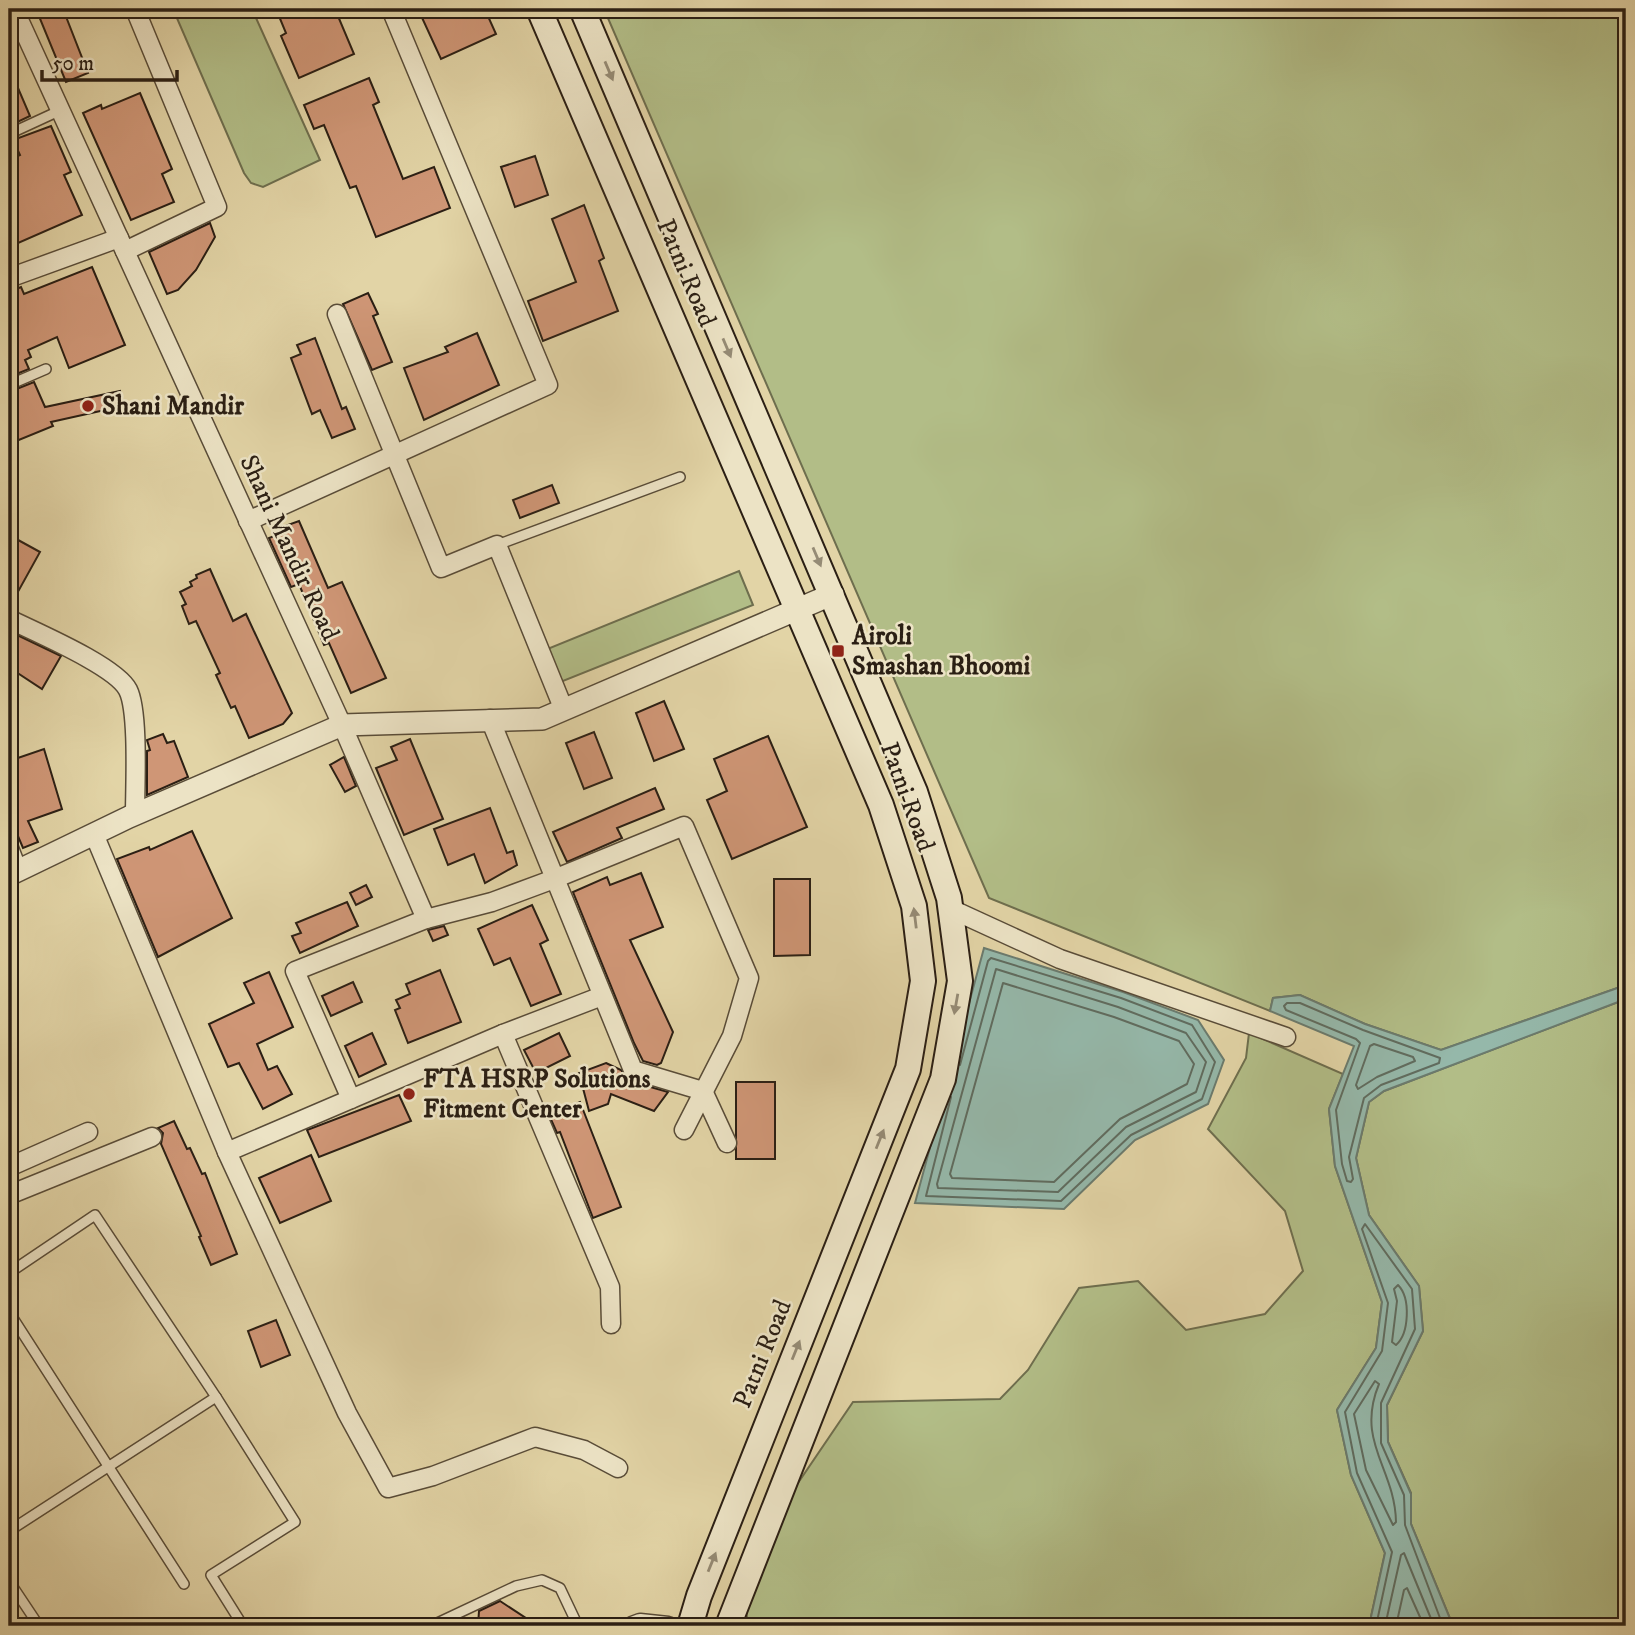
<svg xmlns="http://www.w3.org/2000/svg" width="1635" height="1635" font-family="'IM FELL DW Pica',serif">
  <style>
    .green { fill: #b2bd87; stroke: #6e6e4e; stroke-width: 2 }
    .water { fill: #95b8aa; stroke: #6b7b6e; stroke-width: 2 }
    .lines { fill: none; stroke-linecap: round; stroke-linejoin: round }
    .shore { stroke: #606c5f; stroke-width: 2 }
    .building { fill: #cf9676; stroke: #2b1f14; stroke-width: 2 }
    .service-casing { stroke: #594c38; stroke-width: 12 }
    .minor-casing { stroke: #594c38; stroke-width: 21 }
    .tertiary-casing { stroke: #594c38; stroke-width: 24 }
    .secondary-casing { stroke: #2b1f14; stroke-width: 28 }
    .service { stroke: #ece3c5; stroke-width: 9 }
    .minor { stroke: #ece3c5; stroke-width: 18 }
    .tertiary { stroke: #ece3c5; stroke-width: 21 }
    .secondary { stroke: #ece3c5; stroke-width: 24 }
    .oneway { fill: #958b75 }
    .poi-dot { fill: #8f2418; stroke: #ece3c5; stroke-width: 2.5 }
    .labels { text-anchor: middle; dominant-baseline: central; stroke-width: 5; stroke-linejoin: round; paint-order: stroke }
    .street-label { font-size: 26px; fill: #2b1f14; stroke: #ece3c5 }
    .poi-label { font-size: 26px; font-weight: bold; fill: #2b1f14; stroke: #ece3c5; text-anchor: start }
  </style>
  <rect width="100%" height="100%" fill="#e2d4a6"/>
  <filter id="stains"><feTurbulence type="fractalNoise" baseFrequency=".00286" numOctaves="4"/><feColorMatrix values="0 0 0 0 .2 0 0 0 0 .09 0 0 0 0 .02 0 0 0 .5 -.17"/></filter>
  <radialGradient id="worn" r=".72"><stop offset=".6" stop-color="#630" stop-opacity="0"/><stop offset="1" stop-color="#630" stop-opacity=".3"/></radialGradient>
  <g class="green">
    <polygon points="173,9 252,9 320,160 263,187 251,183 244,173"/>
    <polygon points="604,9 1626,9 1626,985 1441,1050 1365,1024 1300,995 1273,998 1270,1011 989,898"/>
    <polygon points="739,571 753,605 553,685 540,652"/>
    <polygon points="1626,999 1626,1626 1449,1626 1451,1621 1411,1524 1411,1493 1388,1442 1387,1405 1423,1331 1419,1286 1369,1215 1356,1158 1369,1102 1384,1091"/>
    <polygon points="1249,1033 1343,1074 1329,1109 1335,1166 1382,1302 1376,1348 1337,1410 1351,1475 1385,1553 1369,1626 748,1626 741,1567 853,1402 1000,1399 1028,1370 1079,1288 1138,1281 1186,1330 1265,1314 1303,1271 1285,1211 1208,1129 1246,1058"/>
  </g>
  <g class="water">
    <polygon points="984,948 1123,992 1198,1020 1224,1060 1208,1104 1135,1140 1064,1209 915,1203"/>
    <polygon points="1626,985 1626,999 1384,1091 1369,1102 1356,1158 1369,1215 1419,1286 1423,1331 1387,1405 1388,1442 1411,1494 1411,1524 1451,1621 1449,1626 1369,1626 1385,1553 1351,1475 1337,1410 1376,1348 1382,1302 1335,1166 1329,1109 1354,1046 1270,1011 1273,998 1300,995 1365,1024 1441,1050"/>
  </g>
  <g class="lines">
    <g class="shore">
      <polygon points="996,969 1118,1007 1186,1033 1206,1062 1196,1092 1126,1127 1058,1192 938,1188 937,1184"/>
      <polygon points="1003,983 1114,1017 1179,1041 1194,1064 1187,1084 1120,1119 1054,1182 952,1178 950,1174"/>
      <polygon points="1287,1003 1300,1003 1363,1030 1440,1058 1439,1063 1381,1085 1364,1098 1349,1157 1353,1179 1351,1182 1347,1181 1342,1164 1336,1110 1360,1043 1356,1039 1286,1010 1284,1006"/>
      <polygon points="1374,1044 1413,1057 1415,1061 1377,1077 1358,1089 1356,1085 1370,1046"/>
      <polyline points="951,1097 926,1196 1061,1201 1131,1135 1202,1099 1215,1062 1192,1025 1121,998 991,958 988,961 960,1065"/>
      <path d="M 1398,1285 C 1411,1298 1409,1334 1396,1345 L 1392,1342 L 1397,1301 L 1394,1289 Z"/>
      <path d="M 1375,1381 L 1379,1384 C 1355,1442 1395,1468 1396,1522 L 1393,1525 L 1366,1470 L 1354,1414 Z"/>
      <polyline points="1376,1626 1392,1552 1357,1473 1345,1412 1382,1351 1388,1303 1362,1229 1365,1224 1412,1289 1415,1329 1381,1403 1381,1443 1404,1495 1405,1525 1443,1626"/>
      <polyline points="1385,1626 1401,1555 1404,1553 1434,1626"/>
      <polyline points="1396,1626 1404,1590 1407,1588 1424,1626"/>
    </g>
  </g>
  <g class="building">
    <polygon points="36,9 63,9 88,73 66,82"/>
    <polygon points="276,9 335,9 354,54 299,78 281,36 286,33"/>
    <polygon points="418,9 476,9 480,17 487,14 496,34 441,59"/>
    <polygon points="9,67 30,116 9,126"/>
    <polygon points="369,78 379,102 373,105 403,179 434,167 450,208 376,237 356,186 350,188 324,125 314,129 304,105"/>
    <polygon points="140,93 172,169 162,174 174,202 131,220 83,113 101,105 102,109"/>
    <polygon points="51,126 71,172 64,175 82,215 9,247 9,160 20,155 13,140"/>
    <polygon points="535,156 548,195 515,207 501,167"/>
    <polygon points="584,205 604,258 599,261 618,311 543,341 528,301 576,282 552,219"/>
    <polygon points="210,223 215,237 196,270 178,290 167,294 149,252"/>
    <polygon points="92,267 125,345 69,368 57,337 28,350 31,357 25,360 29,369 9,377 9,292 21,287 24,294"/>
    <polygon points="368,293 378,314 373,316 392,362 372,370 343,304"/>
    <polygon points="477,333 499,385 424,420 404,368 448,352 445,347"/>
    <polygon points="315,338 342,409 346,407 355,429 332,438 320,410 312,414 291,358 301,354 297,345"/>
    <polygon points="34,382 45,407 120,391 123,406 51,422 53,426 9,444 9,392"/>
    <polygon points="552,485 559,503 520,518 513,500"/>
    <polygon points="299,521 328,588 342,582 386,678 351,693 329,643 324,645 299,584 291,587 269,538 287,531 285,526"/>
    <polygon points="9,535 40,552 9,608"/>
    <polygon points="210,569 233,621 246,614 292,713 283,724 249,738 235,706 231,708 216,675 220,673 196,621 189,624 182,606 186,604 180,592 192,586 190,582 197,578 196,575"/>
    <polygon points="13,633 61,656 42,689 10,668"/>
    <polygon points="664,701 684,749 654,761 636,713"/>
    <polygon points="594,732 612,778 584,789 566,743"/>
    <polygon points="163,734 167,743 174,741 188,777 147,795 147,751 150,750 147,740"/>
    <polygon points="768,736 807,827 732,859 707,800 727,791 714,759"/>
    <polygon points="410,739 443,819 404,835 376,768 397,760 391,747"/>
    <polygon points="44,749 62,809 28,821 38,842 23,848 9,815 9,761"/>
    <polygon points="344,757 356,786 345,792 330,765"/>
    <polygon points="655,788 664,809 617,828 622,838 567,862 553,832"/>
    <polygon points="490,808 507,853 513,851 517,865 485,883 474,854 448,865 434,829"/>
    <polygon points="192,831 232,918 158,957 117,859 149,847 150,850"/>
    <polygon points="641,873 663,927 630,940 673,1032 661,1063 657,1065 643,1061 634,1043 573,892 607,877 610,885"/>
    <polygon points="774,879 810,879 810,955 774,956"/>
    <polygon points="366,885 372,897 356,905 350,893"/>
    <polygon points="347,902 358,926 300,953 292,936 301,933 296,923"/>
    <polygon points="532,905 548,940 540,944 561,994 531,1006 510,958 494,965 478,929"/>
    <polygon points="444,926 448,935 433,941 428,930"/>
    <polygon points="440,970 461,1022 408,1043 395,1010 400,1008 396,1000 410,994 406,984"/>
    <polygon points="269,972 293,1027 257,1044 268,1070 277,1066 292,1094 263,1109 239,1063 228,1067 209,1024 254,1003 244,983"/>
    <polygon points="353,982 362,1002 331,1016 322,996"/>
    <polygon points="372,1033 386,1064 359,1077 345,1046"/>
    <polygon points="559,1033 570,1056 536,1073 524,1050"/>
    <polygon points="606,1063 621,1070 629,1081 668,1092 654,1111 611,1094 608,1104 589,1111 579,1073"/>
    <rect x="736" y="1082" width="39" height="77"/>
    <polygon points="399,1095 411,1121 319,1157 307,1130"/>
    <polygon points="580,1102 621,1207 593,1218 560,1132 557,1133 549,1115"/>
    <polygon points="174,1121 187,1149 190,1148 202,1174 205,1173 237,1254 211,1265 199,1237 201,1236 161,1144 163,1133 158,1128"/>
    <polygon points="311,1155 331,1201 280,1223 259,1178"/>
    <polygon points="276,1320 290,1355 261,1367 248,1331"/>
    <polygon points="500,1601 538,1626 478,1626 479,1611"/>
  </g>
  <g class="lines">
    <g class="service-casing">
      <g id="service">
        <polyline points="9,134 61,110"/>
        <polyline points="9,385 46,369"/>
        <polyline points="497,545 680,477"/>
        <polyline points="9,1273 95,1215 216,1397 295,1522 211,1575 243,1626"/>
        <polyline points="9,1312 184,1584"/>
        <polyline points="9,1531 216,1397"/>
        <polyline points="9,1581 39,1626"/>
        <polyline points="431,1626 516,1586 542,1580 560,1588 578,1626"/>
      </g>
    </g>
    <g class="minor-casing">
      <g id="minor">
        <polyline points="14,9 342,725 426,919"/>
        <polyline points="125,251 217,207 135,9"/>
        <polyline points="9,278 119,238"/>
        <polyline points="337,314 441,568 497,545 564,710"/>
        <polyline points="248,521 548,385 391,9"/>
        <path d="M 9,619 C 35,632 116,666 128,690 C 139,712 135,788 135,814"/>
        <polyline points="490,719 633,1070 703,1091 727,1143"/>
        <polyline points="94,834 227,1152 347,1413 388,1488 433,1476 535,1437 584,1450 618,1468"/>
        <polyline points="9,848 18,871"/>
        <polyline points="951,909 1060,959 1286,1037"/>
        <polyline points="503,1034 610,1287 611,1324"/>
        <polyline points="351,1099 295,971 426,919 492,902 554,879 684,826 749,978 732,1036 684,1130"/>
        <polyline points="227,1152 503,1034 602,996"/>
        <polyline points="9,1167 88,1132"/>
        <polyline points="9,1195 152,1137"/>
        <polyline points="632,1626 640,1623 668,1626"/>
      </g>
    </g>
    <g class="tertiary-casing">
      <polyline id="tertiary" points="9,875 129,817 342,725 542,719 833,594"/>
    </g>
    <g class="secondary-casing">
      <g id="secondary">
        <polyline points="539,9 881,805 914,906 923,981 908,1069 699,1596 690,1626"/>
        <polyline points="582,9 915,792 949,898 960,981 943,1079 728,1626"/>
      </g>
    </g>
    <use href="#service" class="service"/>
    <use href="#minor" class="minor"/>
    <use href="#tertiary" class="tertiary"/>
    <use href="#secondary" class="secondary"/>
  </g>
  <defs><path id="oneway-solid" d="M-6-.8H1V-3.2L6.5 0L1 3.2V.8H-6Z" transform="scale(1.75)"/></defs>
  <g class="oneway">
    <use href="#oneway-solid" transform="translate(609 71) rotate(67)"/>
    <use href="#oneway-solid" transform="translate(727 348) rotate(67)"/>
    <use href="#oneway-solid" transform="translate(817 557) rotate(67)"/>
    <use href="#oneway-solid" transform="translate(915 918) rotate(-97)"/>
    <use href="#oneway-solid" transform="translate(956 1004) rotate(100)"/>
    <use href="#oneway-solid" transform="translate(880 1139) rotate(-68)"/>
    <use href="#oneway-solid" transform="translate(796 1350) rotate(-68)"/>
    <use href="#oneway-solid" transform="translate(712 1562) rotate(-68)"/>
  </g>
  <g class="poi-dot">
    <circle cx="88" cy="406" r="7"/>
    <rect x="831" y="644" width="14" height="14" rx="3.5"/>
    <circle cx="409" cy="1094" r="7"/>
  </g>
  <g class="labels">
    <g class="street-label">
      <text transform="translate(686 273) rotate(67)">Patni Road</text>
      <text transform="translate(289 548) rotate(65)">Shani Mandir Road</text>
      <text transform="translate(907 797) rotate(70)">Patni Road</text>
      <text transform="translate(763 1354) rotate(-68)">Patni Road</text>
    </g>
    <g class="poi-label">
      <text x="102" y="406">Shani Mandir</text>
      <text x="852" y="636">Airoli<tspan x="852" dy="30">Smashan Bhoomi</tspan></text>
      <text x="423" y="1079">FTA HSRP Solutions<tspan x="423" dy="30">Fitment Center</tspan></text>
    </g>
  </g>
  <rect width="1635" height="1635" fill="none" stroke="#e2d4a6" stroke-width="35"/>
  <rect x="10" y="10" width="1614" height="1614" fill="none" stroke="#2b1f14" stroke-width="3.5"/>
  <rect x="18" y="18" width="1600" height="1600" fill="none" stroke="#2b1f14" stroke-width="2"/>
  <path d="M42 70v10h135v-10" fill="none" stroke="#2b1f14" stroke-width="3.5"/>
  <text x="52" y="70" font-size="21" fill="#2b1f14" stroke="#ece3c5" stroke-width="5" paint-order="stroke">50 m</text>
  <rect width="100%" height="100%" filter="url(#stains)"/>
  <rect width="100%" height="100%" fill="url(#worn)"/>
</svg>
